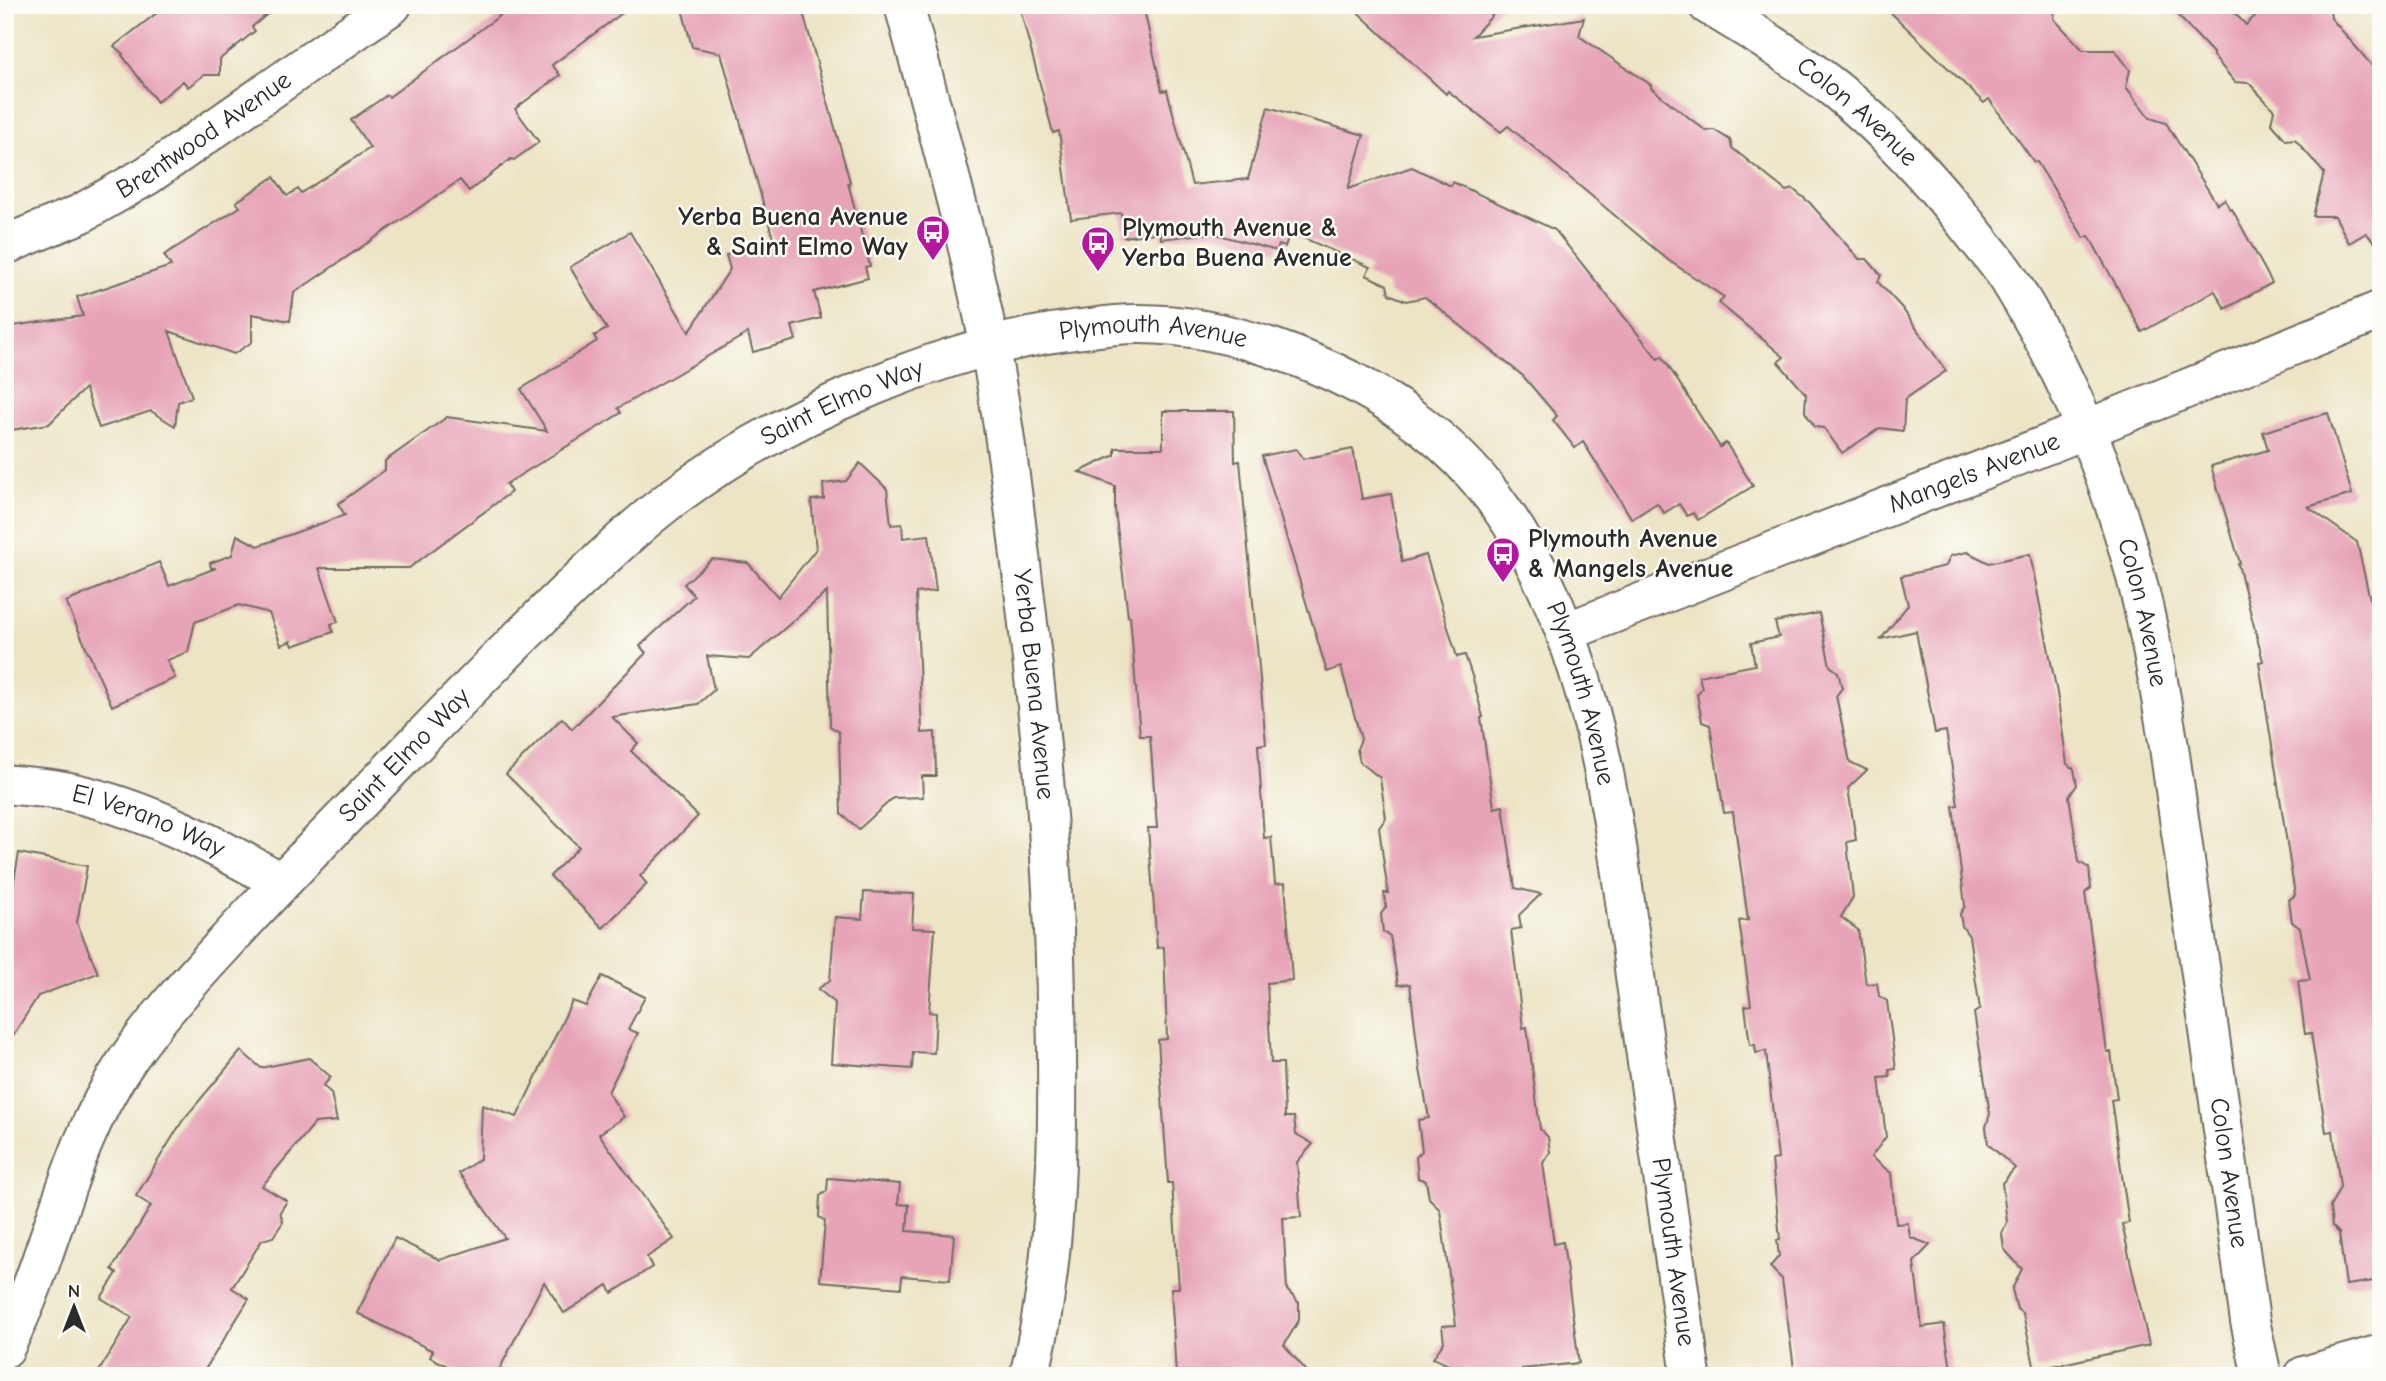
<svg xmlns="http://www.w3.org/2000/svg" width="2386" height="1381" font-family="'Comic Neue',sans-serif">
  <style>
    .building { fill: #e7a4b7 }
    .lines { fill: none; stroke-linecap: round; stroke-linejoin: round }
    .minor-casing { stroke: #6f6c61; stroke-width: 42 }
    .major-casing { stroke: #6f6c61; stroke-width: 42 }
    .minor { stroke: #fff; stroke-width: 38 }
    .major { stroke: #fff; stroke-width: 38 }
    .labels { text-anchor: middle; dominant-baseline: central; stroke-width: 5; stroke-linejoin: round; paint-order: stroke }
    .street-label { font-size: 26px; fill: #2b2b2b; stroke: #fdfcf7 }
    .poi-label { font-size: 26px; font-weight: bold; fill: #2b2b2b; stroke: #fdfcf7; text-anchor: start }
  </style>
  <rect width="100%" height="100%" fill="#fdfcf7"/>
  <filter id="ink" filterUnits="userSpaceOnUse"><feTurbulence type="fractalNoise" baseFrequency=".0143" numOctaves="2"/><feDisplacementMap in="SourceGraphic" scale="14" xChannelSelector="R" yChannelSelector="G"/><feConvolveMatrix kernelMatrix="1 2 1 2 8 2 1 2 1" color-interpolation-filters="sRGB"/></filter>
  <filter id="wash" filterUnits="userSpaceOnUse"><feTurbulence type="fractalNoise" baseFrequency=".00686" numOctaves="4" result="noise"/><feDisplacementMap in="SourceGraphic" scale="28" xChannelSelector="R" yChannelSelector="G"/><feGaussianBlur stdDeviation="1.57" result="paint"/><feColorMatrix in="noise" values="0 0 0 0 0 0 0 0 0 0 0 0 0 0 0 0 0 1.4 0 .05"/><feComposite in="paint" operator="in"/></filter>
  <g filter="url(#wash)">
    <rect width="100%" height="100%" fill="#ece4c4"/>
    <g id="blocks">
      <g class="building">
        <polygon points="167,5 278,5 252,27 255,31 220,59 220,75 204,75 188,87 183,81 157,102 122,55 123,54 114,46"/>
        <polygon points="514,5 633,5 552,65 560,75 515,109 539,142 514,160 511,159 469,191 460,180 294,293 290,321 252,314 252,342 234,354 169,331 192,397 178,402 175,426 151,411 99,428 85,388 49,424 5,431 5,331 12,330 12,326 83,316 77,297 171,266 164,255 240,207 236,202 274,177 287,196 298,189 301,193 370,148 351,120 387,95 389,97"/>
        <polygon points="681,5 801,5 850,182 848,183 870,266 865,267 868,278 814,292 821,318 792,326 796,340 753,352 748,333 618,408 621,413 506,484 511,492 409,568 319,568 338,622 331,624 333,632 293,646 291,641 281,645 269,613 239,605 195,622 188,652 167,660 175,678 112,706 66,602 159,562 169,586 216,568 211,568 210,563 232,555 237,535 258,546 345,515 338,504 385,470 385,461 447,417 547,431 521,389 597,341 594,336 607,329 570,267 630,232 689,332 730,269 726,255 774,242 721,53 692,47"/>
        <polygon points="1019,5 1143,5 1162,91 1167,90 1192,185 1248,179 1268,107 1364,135 1348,189 1412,167 1451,186 1453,182 1555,230 1658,359 1662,356 1720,447 1726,443 1753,486 1698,520 1693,513 1687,516 1679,504 1664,513 1657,503 1632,519 1583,442 1575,448 1553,420 1557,416 1523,376 1425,297 1406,301 1389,294 1387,285 1366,275 1370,267 1290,232 1285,247 1279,245 1277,251 1212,233 1161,239 1161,232 1124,237 1121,213 1071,219 1059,131 1053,133"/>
        <polygon points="1350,5 1502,5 1473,36 1584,18 1579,36 1651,85 1651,88 1706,131 1714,130 1730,140 1732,148 1786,191 1793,189 1810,203 1859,259 1867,259 1881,275 1878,282 1902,308 1946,371 1905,399 1903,431 1880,428 1842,453 1824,428 1815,427 1805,412 1806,394 1778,362 1784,357 1719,303 1724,297 1668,260 1508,126 1501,132 1448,91 1446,94"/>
        <polygon points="1883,5 2055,5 2054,19 2083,50 2115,50 2130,70 2126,87 2150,118 2166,123 2217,204 2225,199 2230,210 2232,209 2272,283 2225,309 2215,291 2142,332 2089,236 2084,238 2037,162 2034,162 1989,99 1984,103"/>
        <polygon points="2168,5 2227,5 2246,25 2266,5 2329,5 2331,18 2381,76 2381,249 2366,233 2349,243 2335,216 2313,216 2324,173 2295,139 2286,140 2271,123 2274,110 2249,83 2235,82 2213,56 2213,53"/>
        <polygon points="1163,411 1234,411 1235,462 1240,461 1266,744 1258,745 1264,838 1271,837 1275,884 1285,883 1292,980 1267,983 1271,1063 1283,1063 1285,1117 1294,1117 1296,1134 1313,1144 1297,1162 1301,1217 1283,1218 1287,1290 1299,1303 1299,1320 1284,1345 1311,1376 1176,1376 1171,1288 1179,1288 1172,1183 1168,1183 1158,1040 1167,1039 1164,947 1157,948 1148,828 1157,828 1150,736 1140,736 1130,616 1128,616 1115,510 1115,486 1079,472 1115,455 1115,448 1163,448"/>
        <polygon points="2328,413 2352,494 2308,507 2357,542 2373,613 2381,664 2381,1280 2346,1285 2339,1233 2332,1226 2330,1207 2340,1187 2333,1131 2326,1132 2311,1033 2305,1034 2298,981 2310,980 2300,928 2292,922 2289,900 2295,895 2259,662 2263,661 2238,564 2240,563 2211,466 2268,450 2263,432"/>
        <polygon points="1296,449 1303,459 1353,449 1362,499 1391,494 1402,562 1426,555 1457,657 1465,655 1473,679 1483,717 1481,718 1494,808 1503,806 1515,888 1541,894 1519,915 1521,928 1511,930 1523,1028 1527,1027 1540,1129 1548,1137 1550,1152 1543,1163 1554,1244 1563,1242 1579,1363 1522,1369 1522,1376 1452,1376 1451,1366 1433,1358 1444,1342 1442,1326 1456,1325 1440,1210 1429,1198 1426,1181 1418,1178 1416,1157 1422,1151 1418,1120 1429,1118 1420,1069 1410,984 1398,985 1390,936 1383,932 1381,914 1386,907 1384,893 1388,893 1379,828 1386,818 1380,778 1360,762 1357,749 1361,739 1341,667 1327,672 1262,456"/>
        <polygon points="860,463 887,489 891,525 902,524 903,538 929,535 936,591 916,593 922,733 935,732 936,776 922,776 923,797 893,798 859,829 841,814 839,732 830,726 827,592 749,659 707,656 714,690 698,704 612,717 638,743 631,751 698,816 640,876 647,884 603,928 550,876 579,847 506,774 562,718 572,729 646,653 640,646 694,596 684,584 712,559 748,563 778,597 816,549 811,500 824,499 823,484 846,481"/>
        <polygon points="1967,552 1989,563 2030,554 2057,693 2067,764 2074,769 2077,785 2069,796 2079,862 2089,868 2091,888 2085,893 2107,1052 2111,1052 2117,1099 2111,1100 2129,1223 2122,1224 2149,1345 2035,1370 2023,1314 2017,1309 2012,1289 2022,1269 2004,1249 2002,1234 2007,1222 2002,1183 2015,1168 1988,1144 1986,1127 1990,1114 1974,1013 1980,1009 1969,936 1962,926 1960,914 1965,906 1953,806 1958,805 1946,731 1935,733 1916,631 1881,639 1908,605 1901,576 1946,566 1950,556"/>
        <polygon points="1819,613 1830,666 1838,672 1842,688 1836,696 1850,762 1867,770 1848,788 1856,840 1847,842 1853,897 1841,917 1858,930 1866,984 1877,983 1879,996 1887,1001 1896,1069 1889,1070 1890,1077 1879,1078 1886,1137 1871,1157 1891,1173 1896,1224 1908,1223 1910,1237 1930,1245 1914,1262 1922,1327 1944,1324 1952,1376 1795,1376 1782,1279 1770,1267 1779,1256 1777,1240 1780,1239 1772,1160 1778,1159 1766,1051 1756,1053 1755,1045 1750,1045 1745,1006 1751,1005 1739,921 1748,920 1733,812 1724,813 1710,725 1702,722 1697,694 1702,688 1699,676 1755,665 1751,643 1779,637 1775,622"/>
        <polygon points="19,853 87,866 77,923 98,973 38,996 5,1048 5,930"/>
        <polygon points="864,892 914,894 912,928 935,929 929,1012 936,1013 934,1053 913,1052 912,1069 831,1063 835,1003 818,989 830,980 835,917 862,919"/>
        <polygon points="602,976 645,997 628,1029 638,1033 608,1092 624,1117 599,1134 674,1239 647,1257 652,1267 612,1293 608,1285 564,1313 544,1282 496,1376 466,1376 430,1357 433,1351 357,1313 395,1238 440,1260 505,1238 459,1173 480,1159 482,1105 517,1117 572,1001 586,1006"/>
        <polygon points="241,1051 261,1068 309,1058 331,1077 323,1086 331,1093 337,1121 315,1123 262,1186 287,1201 280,1212 283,1222 273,1237 262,1240 232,1288 249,1299 201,1376 96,1376 132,1317 101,1298 117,1273 112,1269 151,1206 136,1196 183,1120"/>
        <polygon points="828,1178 900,1184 898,1204 909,1205 907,1231 954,1235 950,1280 902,1276 901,1288 820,1281 825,1221 819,1217 820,1196 827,1191"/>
      </g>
    </g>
  </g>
  <g filter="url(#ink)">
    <use href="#blocks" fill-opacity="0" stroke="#6f6c61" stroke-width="2"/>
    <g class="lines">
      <g class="minor-casing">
        <g id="minor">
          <path id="s1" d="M 904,5 C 934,117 966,229 989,343 C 1005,427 1015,513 1025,598 C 1041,733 1054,866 1056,1001 C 1059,1120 1059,1260 1029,1376"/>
          <path id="s2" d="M 1708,5 C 1752,31 1796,58 1836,90 C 1889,132 1936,185 1978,239 C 1988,252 2001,266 2010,281 C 2067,373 2110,476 2137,581 C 2151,636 2160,691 2169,747 L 2250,1321 L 2262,1376"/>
          <path id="s3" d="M 5,245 L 80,214 L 148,175 L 392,5"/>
          <path id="s4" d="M 1566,632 L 2087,429 L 2381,310"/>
          <path id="s5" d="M 5,784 C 28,787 52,787 74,793 C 148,810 215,845 281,882"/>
          <path id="s6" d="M 5,1348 C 13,1330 22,1312 29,1294 C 59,1216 77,1135 124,1065 C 154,1020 191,980 227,941 C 273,890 321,841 369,792 C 437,722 504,651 575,584 C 607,554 639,523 674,497 C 785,414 953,341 1091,328 C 1105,326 1120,324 1135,324 C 1204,323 1271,344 1333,372 C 1394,400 1451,442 1493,497 C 1598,636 1615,831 1638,998 C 1656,1124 1673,1250 1691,1376"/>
        </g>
      </g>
      <g class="major-casing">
        <polyline id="major" points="2304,1376 2381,1354"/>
      </g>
      <use href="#minor" class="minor"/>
      <use href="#major" class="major"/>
    </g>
  </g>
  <defs>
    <g id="bus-pin" transform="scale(1.75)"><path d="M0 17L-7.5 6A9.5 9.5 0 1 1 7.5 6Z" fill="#b5179e" stroke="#fdfcf7"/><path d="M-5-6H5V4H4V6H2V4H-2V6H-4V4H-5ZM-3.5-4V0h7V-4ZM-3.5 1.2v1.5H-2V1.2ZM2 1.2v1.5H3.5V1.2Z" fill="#fff"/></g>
  </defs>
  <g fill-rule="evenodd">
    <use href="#bus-pin" x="933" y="232"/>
    <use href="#bus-pin" x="1098" y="243"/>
    <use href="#bus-pin" x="1503" y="554"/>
  </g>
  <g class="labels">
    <g class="street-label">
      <text stroke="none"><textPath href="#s2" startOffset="184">Colon Avenue</textPath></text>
      <text stroke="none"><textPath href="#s3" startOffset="228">Brentwood Avenue</textPath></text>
      <text stroke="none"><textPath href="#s6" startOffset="1617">Plymouth Avenue</textPath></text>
      <text stroke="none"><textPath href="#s6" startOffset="1293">Saint Elmo Way</textPath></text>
      <text stroke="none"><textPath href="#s4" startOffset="438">Mangels Avenue</textPath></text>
      <text stroke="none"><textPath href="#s2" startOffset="772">Colon Avenue</textPath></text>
      <text stroke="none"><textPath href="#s1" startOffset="693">Yerba Buena Avenue</textPath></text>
      <text stroke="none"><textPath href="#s6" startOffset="2226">Plymouth Avenue</textPath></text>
      <text stroke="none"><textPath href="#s6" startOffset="726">Saint Elmo Way</textPath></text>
      <text stroke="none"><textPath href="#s5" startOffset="149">El Verano Way</textPath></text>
      <text stroke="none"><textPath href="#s2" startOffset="1339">Colon Avenue</textPath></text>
      <text stroke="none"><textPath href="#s6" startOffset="2793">Plymouth Avenue</textPath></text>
    </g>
    <g class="poi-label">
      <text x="908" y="217" text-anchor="end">Yerba Buena Avenue<tspan x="908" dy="30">&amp; Saint Elmo Way</tspan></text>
      <text x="1122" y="228">Plymouth Avenue &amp;<tspan x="1122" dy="30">Yerba Buena Avenue</tspan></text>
      <text x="1528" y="539">Plymouth Avenue<tspan x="1528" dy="30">&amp; Mangels Avenue</tspan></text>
    </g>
  </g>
  <rect width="2386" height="1381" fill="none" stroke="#fdfcf7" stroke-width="28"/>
  <g transform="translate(74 1307)" stroke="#fdfcf7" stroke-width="5" paint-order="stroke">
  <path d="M0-5L12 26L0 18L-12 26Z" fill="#2b2b2b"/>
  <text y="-10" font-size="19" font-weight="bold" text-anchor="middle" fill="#2b2b2b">N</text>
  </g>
</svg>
